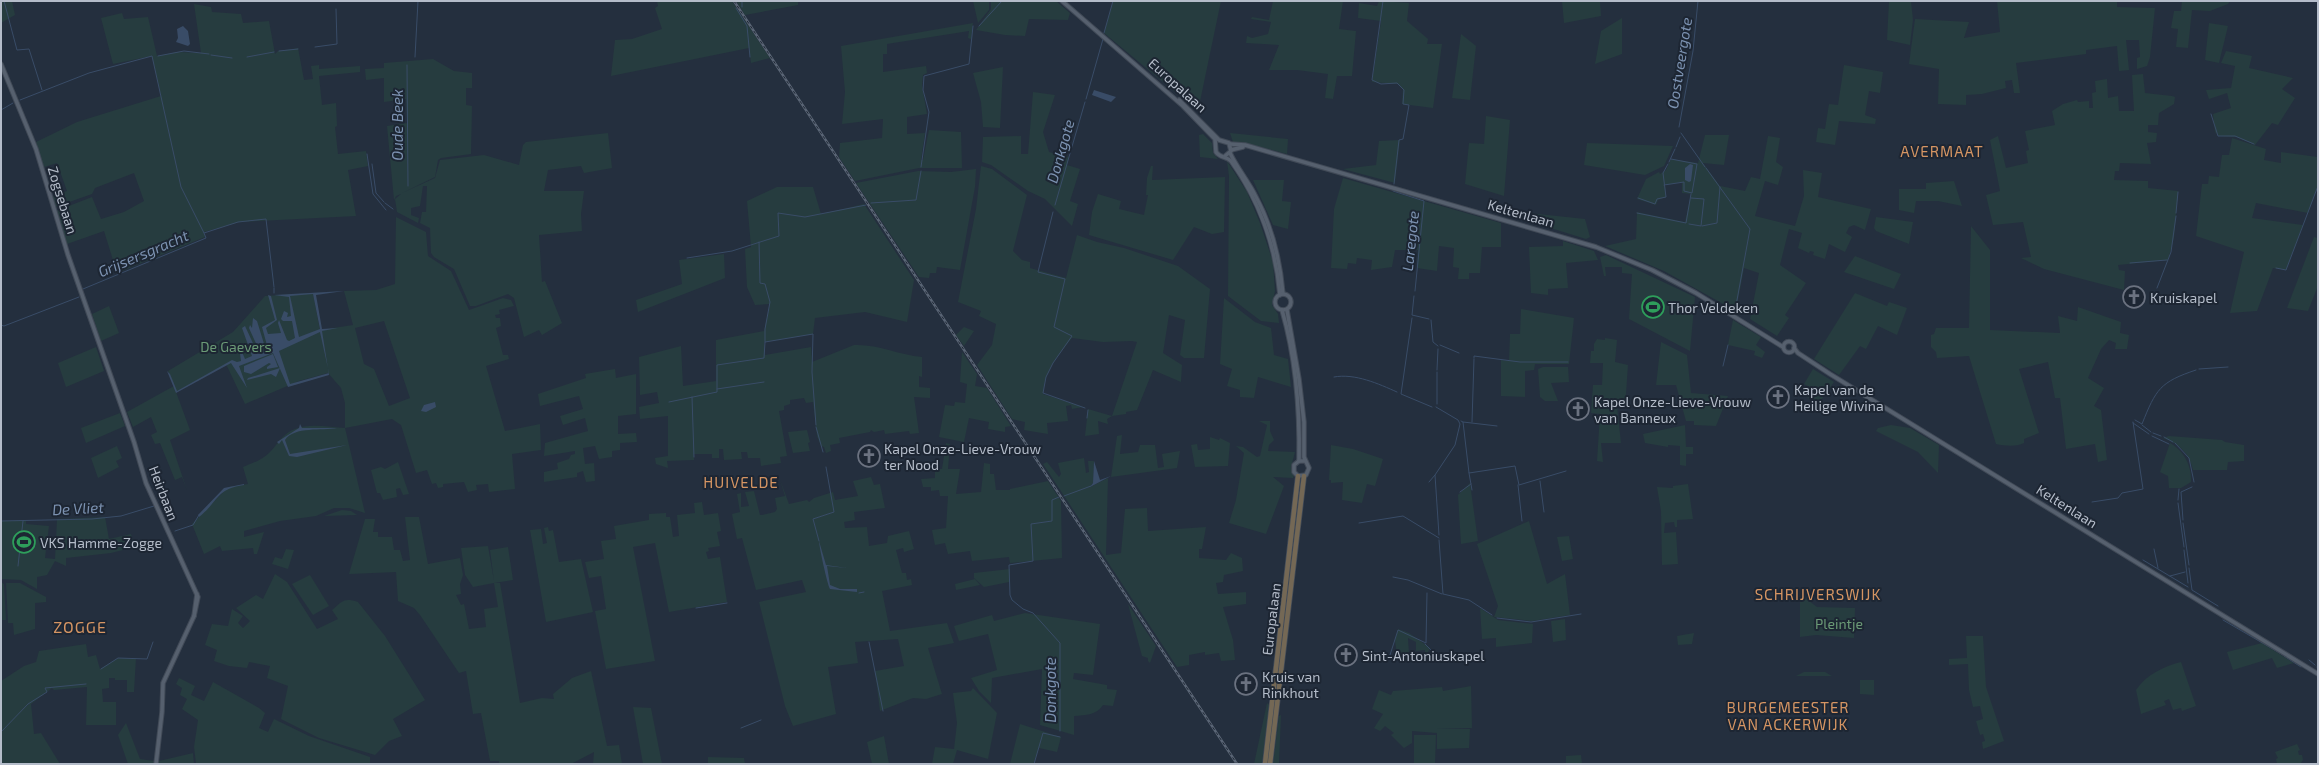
<svg xmlns="http://www.w3.org/2000/svg" width="2319" height="765" font-family="'Exo 2',sans-serif">
  <style>
    .green { fill: #263c3f; fill-rule: evenodd }
    .water { fill: #394c67; fill-rule: evenodd }
    .lines { fill: none; stroke-linecap: round; stroke-linejoin: round }
    .stream { stroke: #394c67; stroke-width: 1 }
    .major-casing { stroke: #414a57; stroke-width: 5.5 }
    .highway-casing { stroke: #434c59; stroke-width: 6 }
    .major { stroke: #56606e; stroke-width: 3.5 }
    .highway { stroke: #746855; stroke-width: 4.5 }
    .rail-casing { stroke: #5a6575; stroke-width: 2.5 }
    .rail { stroke: #1d2633; stroke-width: 1; stroke-dasharray: 3; stroke-linecap: butt }
    .labels { text-anchor: middle; dominant-baseline: central; stroke-width: 4; stroke-linejoin: round; paint-order: stroke }
    .street-label { font-size: 14px; fill: #b4bcc9; stroke: #1d2633 }
    .poi-label { font-size: 14px; fill: #b4bcc9; stroke: #1d2633; text-anchor: start }
    .park-label { font-size: 14px; fill: #6b9a76; stroke: #1d2633 }
    .water-label { font-size: 15px; font-style: italic; fill: #7c92b1; stroke: #1d2633 }
    .neighbourhood-label { font-size: 15px; letter-spacing: 1px; fill: #d59563; stroke: #1d2633 }
    .quarter-label { font-size: 16px; letter-spacing: 1px; fill: #d59563; stroke: #1d2633 }
  </style>
  <rect width="100%" height="100%" fill="#242f3e"/>
  <g class="green">
    <polygon points="1,1 12,1 15,15 1,23"/>
    <polygon points="657,1 732,1 770,58 751,63 749,48 611,76 615,40 632,39 662,29 655,8 658,6"/>
    <polygon points="736,1 798,1 798,5 745,15"/>
    <polygon points="973,1 989,1 989,10 978,23"/>
    <polygon points="991,1 1056,1 1070,13 1068,20 1029,19 1025,36 1005,35 976,30 991,9"/>
    <polygon points="1113,1 1221,1 1198,111 1104,33"/>
    <polygon points="1273,1 1343,1 1339,29 1356,31 1352,76 1337,76 1333,99 1325,98 1328,74 1297,70 1269,70 1279,45 1246,43 1247,36 1252,38 1268,34 1271,22 1251,19 1252,17 1269,20"/>
    <polygon points="1379,1 1409,3 1407,21 1428,39 1427,44 1442,44 1433,108 1402,104 1403,89 1398,84 1372,82 1381,21 1358,18 1359,3 1377,6"/>
    <polygon points="1562,1 1600,1 1601,16 1564,23"/>
    <polygon points="1889,1 1911,1 1913,20 1910,45 1887,40"/>
    <polygon points="1997,1 2117,1 2117,7 2155,8 2150,57 2147,66 2137,69 2137,58 2140,57 2139,40 2126,40 2129,70 2119,71 2117,46 2086,50 2086,54 2016,63 2020,93 2014,93 2012,80 2005,81 2006,88 1982,94 1966,95 1966,105 1938,104 1939,69 1909,64 1915,19 1969,22 1964,38 2000,32"/>
    <polygon points="2182,1 2230,1 2228,4 2210,11 2192,10 2188,48 2176,47 2178,29 2171,28 2174,11 2181,11"/>
    <polygon points="194,4 211,7 212,12 241,14 243,23 269,21 275,54 278,51 298,48 304,80 313,79 311,66 319,65 319,69 360,66 360,72 319,76 322,105 336,103 337,126 335,127 338,154 366,151 368,166 348,170 356,216 240,222 204,232 205,237 117,273 104,231 67,244 56,211 92,197 101,219 124,212 144,201 134,173 95,188 92,194 55,207 53,196 67,191 57,163 44,167 36,142 77,122 161,96 152,56 113,64 101,18 122,13 124,19 148,17 157,56 177,52 201,53"/>
    <polygon points="1622,18 1622,54 1595,64 1601,31"/>
    <polygon points="973,23 971,39 968,38 969,31 887,44 887,54 883,54 883,72 926,66 927,73 923,75 922,86 927,114 907,117 907,134 925,133 921,160 923,160 929,130 961,132 962,168 919,168 855,181 839,157 840,143 882,138 883,119 842,124 845,92 841,46"/>
    <polygon points="2209,23 2228,26 2219,63 2205,60"/>
    <polygon points="1461,34 1476,46 1470,100 1452,98"/>
    <polygon points="2226,51 2252,56 2249,68 2293,78 2282,89 2295,98 2278,125 2272,123 2255,145 2236,137 2219,136 2215,132 2213,114 2231,108 2227,93 2209,99 2206,90 2231,88 2235,66 2221,63"/>
    <polygon points="433,59 454,71 472,73 472,88 466,88 466,105 472,106 471,154 441,158 438,160 435,177 402,193 435,178 440,160 484,155 519,165 523,145 526,142 608,133 612,168 584,173 581,166 548,170 544,191 584,191 581,214 582,231 539,235 542,282 545,281 562,323 542,335 539,330 524,337 514,298 508,294 476,306 470,306 454,269 434,257 431,253 430,228 420,223 422,212 426,212 427,186 423,186 420,206 411,208 411,215 419,218 418,223 397,212 395,199 401,194 396,196 394,200 387,126 407,123 406,99 384,102 384,78 366,80 365,69 384,68 384,63"/>
    <polygon points="1844,65 1883,72 1880,93 1869,91 1865,115 1876,119 1875,124 1839,121 1835,145 1816,142 1818,128 1825,129 1829,104 1838,105"/>
    <polygon points="1003,67 1000,128 983,127 981,102 973,73"/>
    <polygon points="2143,74 2145,93 2172,96 2175,97 2174,104 2159,113 2158,125 2148,125 2148,132 2157,133 2156,142 2147,143 2151,164 2120,163 2119,171 2115,171 2114,180 2148,181 2148,188 2178,191 2174,238 2168,260 2118,265 2119,270 2125,271 2124,290 2044,269 2021,258 2031,257 2023,222 1993,225 1986,195 2000,191 1990,140 1998,136 2006,168 2028,163 2026,151 2029,150 2025,131 2055,125 2052,111 2063,104 2077,100 2078,102 2089,101 2089,108 2093,108 2092,93 2096,92 2095,81 2107,79 2108,98 2118,96 2119,111 2134,111 2132,75"/>
    <polygon points="1033,92 1055,95 1043,132 1049,152 1069,157 1067,165 1080,169 1070,201 1078,204 1072,226 1045,199 1028,191 991,165 982,162 983,137 1021,136 1021,154 1028,154"/>
    <polygon points="1486,116 1510,120 1504,196 1465,184 1469,143 1484,144"/>
    <polygon points="1230,133 1288,139 1287,154 1246,143 1233,142"/>
    <polygon points="1203,134 1212,143 1213,153 1218,159 1200,157 1199,135"/>
    <polygon points="1705,135 1729,135 1724,165 1703,163 1720,186 1745,191 1751,177 1760,179 1768,136 1780,138 1776,162 1783,167 1778,185 1765,181 1755,216 1795,226 1804,196 1803,170 1822,173 1818,197 1871,209 1865,230 1854,225 1849,227 1846,233 1852,237 1845,252 1829,244 1825,259 1813,255 1814,252 1810,251 1809,253 1798,248 1802,233 1789,229 1780,265 1806,283 1785,315 1789,318 1777,336 1750,319 1759,273 1744,268 1736,311 1664,271 1605,246 1636,239 1637,212 1685,222 1691,194 1682,193 1682,182 1665,185 1666,197 1658,200 1656,205 1637,199 1646,179 1659,172 1660,174 1666,170 1671,159 1698,163"/>
    <polygon points="2232,138 2266,149 2264,160 2281,163 2281,152 2318,157 2318,185 2308,213 2256,203 2252,218 2303,225 2286,270 2273,268 2257,311 2230,313 2244,252 2196,236 2202,184 2208,184 2209,176 2219,177 2222,155 2229,155"/>
    <polygon points="1400,140 1395,183 1343,169 1376,165 1379,141"/>
    <polygon points="1587,143 1673,146 1664,166 1645,175 1584,165"/>
    <polygon points="1227,161 1247,192 1260,223 1273,262 1275,291 1272,305 1278,314 1279,323 1261,321 1228,296 1229,176"/>
    <path d="M 981,166 L 992,169 L 1027,195 L 1013,251 L 1022,260 L 1030,262 L 1030,268 L 1066,278 L 1077,235 L 1097,242 L 1124,248 L 1178,266 L 1210,289 L 1204,358 L 1184,358 L 1180,355 L 1185,320 L 1169,315 L 1163,353 L 1182,365 L 1181,382 L 1153,370 L 1137,410 L 1126,412 L 1126,414 L 1112,416 L 1107,419 L 1108,424 L 1098,421 L 1099,434 L 1085,436 L 1088,409 L 1112,416 L 1137,342 L 1132,341 L 1103,342 L 1072,338 C 1058,356 1045,369 1043,394 L 1083,407 L 1072,409 L 1071,405 L 1066,406 L 1068,421 L 1047,423 L 1048,434 L 1024,430 L 1025,422 L 1012,419 L 977,365 L 992,345 L 996,324 L 979,316 L 981,311 L 958,302 L 976,209 Z"/>
    <polygon points="1151,166 1153,166 1152,180 1225,177 1224,232 1212,234 1194,227 1173,260 1089,235 1092,212 1098,194 1121,201 1119,209 1144,215 1148,195 1146,195 1147,178"/>
    <polygon points="976,169 975,187 960,270 937,267 936,273 930,273 929,278 919,277 856,183 918,171 951,172"/>
    <polygon points="1343,178 1501,223 1501,247 1482,247 1480,273 1469,273 1469,279 1458,279 1459,268 1453,267 1454,248 1439,246 1437,271 1417,268 1418,250 1395,250 1392,267 1371,270 1372,260 1357,258 1356,264 1348,263 1347,269 1331,268 1334,209"/>
    <polygon points="1253,180 1284,180 1282,201 1291,202 1288,229 1273,225"/>
    <polygon points="1954,181 1962,206 1938,201 1916,201 1914,213 1899,210 1899,189 1926,189 1926,183"/>
    <path d="M 777,187 L 813,187 L 821,214 L 864,204 L 914,280 L 907,322 L 865,312 L 815,318 L 813,334 L 764,342 L 765,355 L 811,347 L 812,362 L 854,345 C 878,344 899,355 922,357 L 922,377 L 919,376 L 919,387 L 930,388 L 930,398 L 914,397 L 919,433 L 910,434 L 909,431 L 885,434 L 884,430 L 874,432 L 871,430 L 870,432 L 839,438 L 840,443 L 830,445 L 831,451 L 826,453 L 824,447 L 821,446 L 817,436 L 813,402 L 806,403 L 804,398 L 790,400 L 790,404 L 784,406 L 784,410 L 779,411 L 787,456 L 780,457 L 781,463 L 761,466 L 760,458 L 748,458 L 747,452 L 741,452 L 742,459 L 724,460 L 723,449 L 719,449 L 719,458 L 712,458 L 712,454 L 694,454 L 694,460 L 667,461 L 668,468 L 656,464 L 655,458 L 668,456 L 668,416 L 640,419 L 639,407 L 659,403 L 657,392 L 640,395 L 639,357 L 681,346 L 683,386 L 716,381 L 716,340 L 764,331 L 770,304 L 755,305 L 747,287 L 745,249 L 751,247 L 747,201 Z"/>
    <polygon points="1529,213 1585,219 1590,237 1586,239 1528,221"/>
    <path d="M 396,217 L 426,232 L 428,256 L 451,271 L 469,310 L 503,298 L 511,300 L 514,306 L 499,310 L 500,314 L 495,315 L 496,318 L 500,318 L 501,326 L 496,328 L 503,355 L 508,355 L 509,359 L 486,366 L 505,431 L 540,424 L 541,450 L 512,454 L 515,489 L 489,492 L 488,484 L 476,485 L 477,490 L 468,492 L 464,482 L 443,484 L 443,487 L 438,488 L 436,483 L 432,484 L 427,470 L 416,473 L 401,425 L 392,419 L 345,428 L 365,513 L 349,508 L 334,508 L 316,516 L 280,521 L 244,531 L 244,537 L 264,532 L 257,554 L 254,554 L 253,548 L 222,551 L 220,546 L 204,554 L 192,524 L 228,487 L 248,484 L 243,467 C 252,463 263,460 270,452 C 278,444 283,433 295,429 C 309,423 330,427 345,428 L 345,403 L 341,388 L 328,373 L 299,381 L 245,404 L 226,364 L 176,392 L 190,430 L 170,440 L 187,490 L 182,477 L 175,480 L 160,443 L 155,444 L 151,435 L 157,432 L 151,417 L 133,427 L 127,412 L 174,386 L 168,371 L 233,332 L 265,296 L 313,293 L 320,330 L 353,325 L 344,291 L 376,290 L 395,284 ZM 384,321 L 410,398 L 389,406 L 374,369 L 364,364 L 355,328 Z"/>
    <polygon points="1876,217 1913,222 1909,244 1876,231 1874,228"/>
    <path d="M 1971,226 L 1990,250 L 1990,330 L 2060,333 L 2058,316 L 2077,321 L 2078,307 L 2121,322 L 2120,333 L 2129,335 L 2127,349 L 2115,349 L 2116,343 L 2109,340 L 2101,349 L 2088,378 L 2104,388 L 2094,406 L 2101,410 L 2107,460 L 2098,462 L 2095,444 L 2066,449 L 2060,398 L 2055,398 L 2048,362 L 2019,369 L 2039,433 L 2024,439 L 2024,443 C 2016,447 2005,446 1996,444 L 1969,356 L 1937,358 L 1936,352 L 1931,347 L 1931,335 L 1934,334 L 1936,328 L 1969,328 Z"/>
    <polygon points="2314,237 2318,238 2318,286 2308,311 2287,308"/>
    <polygon points="1563,241 1594,251 1598,260 1566,263 1568,288 1548,289 1548,295 1531,293 1529,247 1563,246"/>
    <polygon points="724,254 725,278 638,312 636,300 682,284 679,260"/>
    <polygon points="1606,255 1695,297 1690,351 1629,319 1632,274 1622,273 1622,267 1605,267 1606,276 1604,276 1600,257"/>
    <polygon points="1855,256 1901,274 1894,289 1844,272"/>
    <polygon points="1855,293 1887,306 1889,302 1907,308 1897,335 1878,326 1866,349 1860,346 1839,375 1814,359"/>
    <polygon points="1224,298 1255,322 1271,328 1274,355 1288,359 1291,387 1258,377 1254,398 1240,397 1240,390 1227,386 1232,369 1220,364"/>
    <polygon points="109,306 119,333 101,341 92,314"/>
    <polygon points="1521,309 1574,318 1569,364 1535,364 1534,370 1525,371 1525,397 1501,396 1501,360 1509,361 1510,334 1520,334"/>
    <polygon points="1733,320 1761,337 1756,345 1765,352 1762,358 1754,355 1755,351 1728,345"/>
    <polygon points="964,327 974,331 964,346 956,335"/>
    <polygon points="1605,338 1617,340 1615,362 1628,365 1625,408 1617,406 1621,443 1601,443 1603,462 1597,461 1600,414 1591,413 1593,385 1602,385 1603,363 1590,363 1591,351 1594,351 1594,344 1597,339 1605,340"/>
    <polygon points="1661,342 1687,355 1691,393 1728,396 1716,426 1694,425 1694,421 1686,421 1676,385 1656,385"/>
    <polygon points="96,347 104,371 66,387 58,363"/>
    <polygon points="962,352 977,374 975,386 987,388 1011,426 1005,427 1005,432 988,429 989,422 969,418 964,442 939,437 945,405 954,406 955,402 965,403 967,384 960,382"/>
    <polygon points="1543,367 1568,367 1569,382 1551,383 1558,401 1545,401 1540,397 1538,369"/>
    <polygon points="615,369 616,378 636,374 636,414 618,416 618,434 636,433 637,442 620,443 620,450 612,451 612,457 599,459 595,446 583,448 585,464 594,463 595,481 586,482 583,471 577,473 577,477 544,482 544,472 558,469 557,463 569,459 571,455 575,454 575,451 544,456 545,443 588,431 585,418 563,425 560,416 583,409 579,396 540,406 538,394 586,378 585,374"/>
    <polygon points="1813,369 1834,382 1819,403 1807,397 1812,388 1804,384"/>
    <polygon points="120,413 125,426 86,443 81,428"/>
    <polygon points="1259,421 1270,421 1270,431 1274,440 1269,445 1268,451 1295,452 1291,467 1294,476 1293,478 1273,477 1284,486 1266,534 1229,523 1236,500 1244,453 1236,446 1243,447 1257,457 1260,456 1267,425"/>
    <polygon points="1685,425 1686,447 1693,447 1693,454 1686,454 1686,466 1680,465 1680,446 1668,445 1668,447 1645,443 1643,434"/>
    <polygon points="1891,425 1910,428 1939,445 1938,473 1918,452 1876,431 1878,428"/>
    <polygon points="807,430 810,442 808,443 810,451 793,453 788,432"/>
    <polygon points="1122,435 1120,454 1138,452 1140,445 1155,445 1158,468 1164,467 1162,454 1180,451 1177,468 1111,477 1117,436"/>
    <path d="M 2169,436 L 2222,440 L 2225,442 L 2244,445 L 2244,461 L 2228,462 L 2227,470 L 2193,470 C 2189,453 2180,444 2163,438 Z"/>
    <polygon points="1210,437 1219,440 1220,438 1230,443 1228,466 1195,467 1191,445 1197,444 1198,450 1210,449"/>
    <polygon points="946,443 950,444 948,469 960,469 956,494 981,492 984,463 990,464 990,474 994,474 996,490 1010,490 1010,489 1048,481 1061,501 1062,558 1010,563 1009,557 972,561 970,551 948,554 945,543 935,545 932,530 946,528 948,496 940,496 939,490 931,491 931,487 923,487 921,479 935,478 935,469 942,469"/>
    <path d="M 2170,443 C 2184,451 2192,466 2191,482 L 2181,488 L 2169,488 L 2168,476 L 2160,472 Z"/>
    <polygon points="1331,445 1353,449 1383,459 1375,486 1367,484 1362,503 1342,500 1343,482 1331,483 1331,480 1329,480"/>
    <polygon points="117,446 122,458 116,461 119,467 98,478 91,458"/>
    <polygon points="1084,458 1086,473 1089,472 1088,461 1094,461 1093,483 1090,487 1108,478 1106,555 1121,553 1125,509 1147,508 1148,531 1206,527 1202,549 1199,549 1199,558 1226,560 1231,553 1242,558 1243,571 1224,575 1223,582 1216,583 1218,594 1246,592 1246,604 1223,607 1233,640 1235,660 1221,661 1219,653 1205,655 1205,652 1189,655 1189,665 1177,667 1043,464 1047,462 1059,477 1061,474 1058,463"/>
    <polygon points="398,462 409,494 403,495 400,488 396,489 397,497 383,500 380,493 377,493 371,470 381,467 385,469"/>
    <polygon points="871,477 874,485 880,484 885,508 854,512 855,520 844,522 845,528 867,527 869,546 887,543 888,536 909,531 914,549 904,552 903,548 896,550 902,573 906,573 907,580 911,579 912,585 882,591 890,631 947,623 954,643 928,648 942,694 926,699 913,698 880,711 875,671 904,666 898,639 855,642 858,663 828,667 836,714 793,726 785,706 759,602 806,592 802,580 756,590 742,538 737,539 732,514 740,512 737,494 741,493 741,507 749,506 745,492 754,491 760,515 762,515 775,512 777,509 775,498 785,496 780,480 789,504 807,500 809,502 814,498 833,492 835,500 858,496 853,481"/>
    <polygon points="1470,483 1478,541 1461,544 1458,495"/>
    <polygon points="1688,484 1693,519 1677,520 1677,527 1675,527 1674,522 1665,523 1664,533 1676,532 1678,564 1662,565 1661,511 1657,487 1673,488 1673,486"/>
    <polygon points="702,502 704,515 718,513 721,531 717,532 720,546 708,548 709,551 706,552 708,559 720,557 727,602 669,612 655,543 633,547 655,661 606,669 595,611 606,609 601,576 589,578 585,562 604,559 601,541 616,539 614,526 649,520 649,514 666,513 666,517 670,517 673,537 679,536 677,515 695,513 694,503"/>
    <polygon points="342,510 351,511 357,515 324,516"/>
    <polygon points="105,517 109,539 131,534 135,547 111,553 66,558 66,566 55,561 47,575 37,577 37,589 21,580 1,579 1,521 26,520 26,524 49,526 45,558 55,559 57,519"/>
    <polygon points="405,517 419,517 428,564 460,558 463,575 460,584 461,594 456,595 461,605 464,604 469,629 486,627 484,609 498,607 494,583 473,587 465,575 461,548 488,546 494,581 490,550 508,547 513,580 494,583 500,583 520,703 542,698 554,699 553,694 572,678 591,671 607,746 619,745 622,764 593,764 594,752 571,764 499,764 499,761 490,761 481,713 473,714 466,671 459,673 420,615 414,608 398,601 396,572 349,574 365,519 375,519 373,532 378,532 378,537 392,537 394,550 400,550 403,561 410,560"/>
    <polygon points="1529,521 1547,584 1565,574 1570,615 1532,621 1494,617 1498,606 1477,544"/>
    <polygon points="548,527 549,531 553,530 559,562 581,559 593,612 546,622 530,530 541,529 543,544 547,543 544,528"/>
    <polygon points="1569,536 1573,559 1562,561 1557,537"/>
    <polygon points="286,549 294,550 288,569 272,564 275,557 282,559"/>
    <polygon points="1010,569 1009,582 984,587 974,578 974,573"/>
    <path d="M 275,574 L 287,582 L 317,629 L 338,619 L 332,610 C 342,602 343,597 358,602 L 385,636 L 425,700 L 393,719 L 402,736 L 389,741 L 375,755 L 319,738 L 281,719 L 288,686 L 267,678 L 270,666 L 249,662 L 247,668 L 229,666 L 214,661 L 217,650 L 205,645 L 212,624 L 228,626 L 232,609 L 243,616 L 238,623 L 243,628 L 250,621 L 236,608 L 256,595 L 263,599 Z"/>
    <polygon points="310,575 329,606 313,615 292,584"/>
    <polygon points="975,579 980,585 956,590 955,584"/>
    <polygon points="1,582 4,584 6,620 1,620"/>
    <polygon points="6,583 20,583 46,597 46,602 35,603 35,629 14,635 13,623 8,623"/>
    <polygon points="1805,598 1817,607 1855,608 1854,638 1816,635 1800,637 1800,601"/>
    <polygon points="1128,604 1156,646 1150,663 1148,661 1148,658 1142,656"/>
    <polygon points="1480,608 1498,620 1533,624 1532,643 1496,647 1496,638 1482,639"/>
    <path d="M 1025,613 L 1100,624 L 1093,675 L 1074,673 L 1073,679 L 1107,685 L 1107,689 L 1117,690 L 1113,706 L 1103,705 C 1097,715 1086,715 1074,716 L 1074,735 L 1040,725 L 1042,669 L 992,678 L 991,703 L 979,691 L 971,678 L 997,670 L 988,634 L 959,641 L 954,626 L 992,615 L 994,621 Z"/>
    <polygon points="1565,619 1566,640 1553,642 1551,621"/>
    <polygon points="1398,629 1409,633 1430,648 1428,652 1425,653 1425,650 1416,651 1416,642 1408,638 1409,654 1397,655 1395,640"/>
    <polygon points="1694,633 1692,644 1678,645 1677,636"/>
    <polygon points="1966,636 1983,636 1986,687 2004,741 1983,749 1982,742 1985,741 1983,734 1980,735 1976,721 1983,719 1980,706 1973,707 1969,690 1968,664 1949,665 1949,659 1967,658"/>
    <polygon points="2262,643 2294,663 2277,668 2272,658 2233,670 2227,652"/>
    <polygon points="86,644 88,657 96,655 100,669 118,658 136,658 134,692 127,692 127,680 115,680 115,678 109,678 109,688 102,689 103,702 116,702 116,725 86,725 87,687 54,690 52,688 31,704 34,734 41,733 60,764 1,764 1,681 24,666 36,662 39,651"/>
    <path d="M 2181,662 L 2196,706 L 2182,711 L 2181,708 L 2173,710 L 2169,699 L 2164,701 L 2166,705 L 2141,714 L 2136,690 C 2146,675 2164,666 2181,662 Z"/>
    <polygon points="1804,672 1825,672 1832,676 1796,676"/>
    <polygon points="179,678 195,686 191,695 204,701 213,682 259,708 265,713 259,728 268,732 274,719 309,736 370,757 370,764 196,764 194,747 198,720 182,709 187,699 180,695 182,688 176,684"/>
    <polygon points="1860,680 1874,680 1874,695 1860,694"/>
    <polygon points="1471,686 1472,728 1437,729 1470,729 1469,748 1437,749 1437,733 1412,731 1412,743 1404,748 1391,735 1394,733 1385,726 1380,731 1374,728 1383,714 1372,709 1379,690 1391,695 1393,691 1442,687 1443,691"/>
    <polygon points="973,688 997,713 988,759 957,750 953,764 932,764 935,747 954,749 957,723 953,693 971,691"/>
    <polygon points="1267,703 1269,705 1262,764 1254,764"/>
    <polygon points="633,707 651,708 662,764 643,764"/>
    <polygon points="1281,715 1279,764 1273,764 1279,716"/>
    <polygon points="126,723 140,759 154,761 153,764 128,764 118,735"/>
    <polygon points="1020,724 1061,737 1057,752 1039,748 1033,764 1010,764"/>
    <polygon points="1414,735 1436,735 1435,764 1414,764"/>
    <polygon points="884,736 889,764 872,764 867,742"/>
    <polygon points="2297,744 2300,750 2298,751 2299,755 2302,755 2303,760 2300,764 2277,764 2276,759 2278,758 2275,752"/>
    <polygon points="193,753 194,764 159,764 159,761"/>
    <polygon points="1581,755 1582,764 1566,764 1566,756"/>
    <polygon points="708,757 744,758 745,764 708,764"/>
  </g>
  <g class="water">
    <polygon points="183,26 188,31 190,44 188,46 176,42 178,38 177,29"/>
    <polygon points="1094,90 1116,97 1111,102 1092,95"/>
    <polygon points="1690,164 1693,165 1691,181 1689,182 1685,180 1685,168"/>
    <path d="M 344,291 L 316,295 L 322,329 L 338,328 L 322,331 L 329,375 L 288,387 L 273,353 L 239,366 L 247,388 L 231,363 L 176,393 L 167,371 L 170,374 L 177,391 L 232,360 L 237,362 L 241,361 L 240,353 L 242,352 L 245,359 L 252,356 L 242,328 L 245,326 L 257,352 L 268,349 L 262,327 L 275,320 L 268,295 L 271,296 L 277,320 L 266,328 L 268,334 L 281,333 L 278,323 L 279,320 L 287,340 L 289,341 L 295,338 L 292,321 L 283,321 L 281,319 L 284,311 L 288,313 L 287,317 L 291,316 L 289,297 L 274,295 ZM 313,294 L 320,329 L 299,337 L 290,296 ZM 320,332 L 329,373 L 290,384 L 279,351 Z"/>
    <polygon points="253,318 257,321 265,347 259,350 249,328 250,325 252,328"/>
    <polygon points="273,354 278,367 267,369 267,367 271,364 269,363 251,374 244,372 244,366"/>
    <polygon points="280,368 276,377 271,374 247,380 248,378"/>
    <polygon points="435,402 436,407 426,412 421,411 424,405"/>
    <path d="M 300,424 L 302,428 L 337,428 C 323,431 294,426 285,440 L 290,454 L 347,445 L 297,457 L 289,456 L 282,440 L 279,444 L 277,442 L 299,428 Z"/>
    <polygon points="1094,461 1100,480 1111,476 1090,487 1093,483"/>
    <path d="M 244,484 L 244,485 C 216,489 219,501 199,517 L 198,515 L 224,488 Z"/>
    <path d="M 819,541 L 826,565 L 847,568 L 827,566 L 830,585 L 840,589 L 857,589 L 857,592 L 830,589 C 827,583 819,546 819,541 Z"/>
  </g>
  <g class="lines">
    <g class="stream">
      <polyline points="4,1 17,50 29,49 42,90"/>
      <polyline points="1383,1 1372,80 1381,84 1397,83 1404,90 1403,104 1409,105 1403,139 1399,140 1394,184"/>
      <polyline points="742,7 742,1"/>
      <polyline points="736,8 747,26 750,57"/>
      <polyline points="979,26 1002,1"/>
      <polyline points="1104,33 1113,1"/>
      <polyline points="315,47 337,44 336,9"/>
      <polyline points="279,51 298,49"/>
      <polyline points="211,55 232,58"/>
      <polyline points="158,56 184,51 209,54"/>
      <polyline points="247,57 274,52"/>
      <polyline points="415,57 418,1"/>
      <polyline points="407,65 408,186"/>
      <polyline points="1086,99 1103,39"/>
      <polyline points="20,100 89,73 152,56 181,187 204,233 238,222 266,219 274,287"/>
      <polyline points="1,110 13,103"/>
      <polyline points="2211,114 2218,136 2235,136 2254,144"/>
      <polyline points="1679,127 1693,51 1698,1"/>
      <polyline points="1681,133 1705,167"/>
      <polyline points="1676,147 1680,137"/>
      <polyline points="367,154 373,194 386,210"/>
      <polyline points="1669,162 1675,149"/>
      <polyline points="372,164 376,193 384,202"/>
      <polyline points="921,167 929,112 923,90 924,76 969,64 973,26"/>
      <polyline points="1706,168 1750,229 1735,311"/>
      <polyline points="1664,185 1684,182 1684,191 1692,193 1697,164 1671,159"/>
      <polyline points="1393,191 1424,201 1415,291"/>
      <polyline points="1638,198 1655,204 1657,199 1666,197 1663,173 1668,164"/>
      <polyline points="385,203 393,209"/>
      <polyline points="871,203 916,200 921,171"/>
      <polyline points="1055,205 1085,102"/>
      <polyline points="1053,212 1038,272 1065,279 1054,327 1072,336 1053,363 1046,377 1043,393 1085,408"/>
      <polyline points="1637,213 1686,223 1691,194"/>
      <polyline points="2176,213 2178,192"/>
      <polyline points="1689,224 1701,226 1704,199 1691,198"/>
      <polyline points="1702,226 1717,223 1720,187"/>
      <polyline points="759,242 760,283 765,284 770,302 765,329 765,342"/>
      <polyline points="687,258 732,251 779,236 778,213 805,217 866,205"/>
      <polyline points="2130,263 2167,260"/>
      <polyline points="2276,268 2286,270 2318,186"/>
      <polyline points="274,288 274,293"/>
      <polyline points="2157,288 2171,252 2176,216"/>
      <polyline points="83,289 206,238 204,233"/>
      <polyline points="1414,296 1412,315 1429,319"/>
      <polyline points="1412,318 1401,394 1432,407"/>
      <polyline points="1431,320 1433,342 1438,346"/>
      <polyline points="1,325 4,326 79,297"/>
      <polyline points="1440,345 1459,353"/>
      <polyline points="1474,358 1474,356 1520,362 1568,362"/>
      <polyline points="1723,366 1728,345"/>
      <polyline points="2199,369 2228,367"/>
      <polyline points="1437,370 1438,349"/>
      <path d="M 1334,377 C 1355,373 1379,384 1397,392"/>
      <polyline points="717,389 764,382"/>
      <polyline points="692,397 694,457"/>
      <polyline points="669,402 717,392 717,365 764,358 765,342 813,334 812,372 816,425"/>
      <polyline points="1437,404 1437,372"/>
      <polyline points="1436,407 1458,420 1460,424 1455,445 1435,475 1439,535"/>
      <polyline points="1087,418 1088,410"/>
      <path d="M 2135,420 L 2142,424 C 2156,389 2160,382 2196,370"/>
      <polyline points="1461,421 1463,422 1469,473 1515,466 1519,485 1566,471"/>
      <polyline points="1463,422 1497,426"/>
      <polyline points="1472,422 1474,359"/>
      <polyline points="2133,423 2149,434"/>
      <polyline points="2142,425 2151,432"/>
      <polyline points="816,427 823,452"/>
      <polyline points="2153,433 2161,436"/>
      <polyline points="2152,436 2169,444"/>
      <polyline points="2164,437 2173,442"/>
      <polyline points="2175,443 2189,458 2194,482"/>
      <polyline points="1469,473 1472,490"/>
      <polyline points="1540,481 1544,512"/>
      <polyline points="1429,482 1435,475"/>
      <polyline points="1518,485 1522,521"/>
      <polyline points="1460,492 1471,484"/>
      <polyline points="1064,496 1091,486"/>
      <polyline points="1059,497 1052,500 1052,521 1031,524 1033,561 1009,565 1010,595 1012,600 1023,609 1033,613 1060,643 1060,731"/>
      <polyline points="2178,500 2179,489"/>
      <polyline points="2092,502 2118,498 2122,493 2143,489 2133,422"/>
      <polyline points="2178,503 2184,547"/>
      <polyline points="2183,520 2181,492 2192,487"/>
      <polyline points="1,521 92,519 121,516 154,506"/>
      <polyline points="1359,523 1403,516 1439,538"/>
      <polyline points="2183,523 2189,565"/>
      <polyline points="175,531 193,525 199,515"/>
      <polyline points="1439,540 1443,594 1469,600 1492,615"/>
      <polyline points="819,541 813,519 834,512 826,467"/>
      <polyline points="2154,549 2158,568"/>
      <polyline points="2184,550 2188,583"/>
      <polyline points="2143,560 2188,587"/>
      <polyline points="18,566 23,521"/>
      <polyline points="2189,568 2192,590 2218,606"/>
      <polyline points="2170,576 2185,572"/>
      <polyline points="1393,577 1408,580 1442,594"/>
      <polyline points="859,593 864,592"/>
      <polyline points="696,608 727,603"/>
      <polyline points="1497,618 1531,622 1581,614"/>
      <polyline points="2223,620 2283,655"/>
      <polyline points="869,642 883,711"/>
      <polyline points="1425,644 1431,650"/>
      <polyline points="1390,655 1398,630 1426,643 1427,593"/>
      <polyline points="2284,656 2301,667"/>
      <polyline points="2309,660 2315,665"/>
      <polyline points="2317,667 2318,667"/>
      <polyline points="101,669 118,658 147,659 153,642"/>
      <polyline points="741,728 761,720"/>
      <polyline points="1,732 28,704 47,692 45,688 86,684"/>
      <polyline points="1034,764 1043,733 1060,737"/>
    </g>
    <g class="major-casing">
      <g id="major">
        <path d="M 1062,1 L 1183,106 L 1215,139 L 1216,152 C 1220,158 1226,156 1231,161 C 1259,200 1276,247 1280,295"/>
        <polyline points="1,64 36,149 68,255 134,442 146,483 198,597 194,616 197,594"/>
        <polyline points="1179,100 1219,140 1229,143 1231,151 1225,156"/>
        <polyline points="1230,144 1245,145 1596,247 1652,270 1696,293 1783,347"/>
        <polyline points="1231,150 1243,147"/>
        <path d="M 1230,153 C 1237,168 1248,181 1255,195 C 1272,226 1280,259 1283,294"/>
        <circle cx="1283" cy="302" r="8"/>
        <path d="M 1282,310 C 1296,358 1300,411 1299,461"/>
        <polyline points="1287,310 1299,379 1304,422 1304,457 1309,468 1306,475 1298,476 1294,472 1294,465 1299,461 1304,461"/>
        <circle cx="1789" cy="347" r="5.5"/>
        <polyline points="1794,348 1798,353 1830,374 2318,674"/>
        <polyline points="156,764 162,712 163,683 194,616"/>
      </g>
    </g>
    <g class="highway-casing">
      <g id="highway">
        <polyline points="1265,764 1298,476"/>
        <polyline points="1270,764 1304,476"/>
      </g>
    </g>
    <use href="#major" class="major"/>
    <use href="#highway" class="highway"/>
    <g class="rail-casing">
      <polyline id="rail" points="734,1 1237,764"/>
    </g>
    <use href="#rail" class="rail"/>
  </g>
  <defs>
    <g id="church-ring" transform="scale(1.15)"><circle r="9.5" fill="#1d2633" stroke="#6b7280" stroke-width="1.5"/><path d="M-1.2-6h2.4v3.5h3.3v2.4h-3.3V6h-2.4V-.1h-3.3v-2.4h3.3Z" fill="#6b7280"/></g>
    <g id="stadium-ring" transform="scale(1.15)"><circle r="9.5" fill="#1d2633" stroke="#2e9e5b" stroke-width="1.5"/><path d="M0-5a6.5 5 0 1 0 0 10a6.5 5 0 1 0 0-10ZM-3.5-1.8h7v3.6h-7Z" fill="#2e9e5b"/></g>
  </defs>
  <g fill-rule="evenodd">
    <use href="#church-ring" x="2134" y="297"/>
    <use href="#stadium-ring" x="1653" y="307"/>
    <use href="#church-ring" x="1778" y="397"/>
    <use href="#church-ring" x="1578" y="409"/>
    <use href="#church-ring" x="869" y="456"/>
    <use href="#stadium-ring" x="24" y="542"/>
    <use href="#church-ring" x="1346" y="655"/>
    <use href="#church-ring" x="1246" y="684"/>
  </g>
  <g class="labels">
    <g class="street-label">
      <text transform="translate(1178 85) rotate(42)">Europalaan</text>
      <text transform="translate(63 200) rotate(73)">Zogsebaan</text>
      <text transform="translate(1521 213) rotate(16)">Keltenlaan</text>
      <text transform="translate(164 493) rotate(69)">Heirbaan</text>
      <text transform="translate(2067 506) rotate(32)">Keltenlaan</text>
      <text transform="translate(1271 619) rotate(-83)">Europalaan</text>
    </g>
    <g class="poi-label">
      <text x="2150" y="297">Kruiskapel</text>
      <text x="1668" y="307">Thor Veldeken</text>
      <text x="1794" y="389">Kapel van de<tspan x="1794" dy="16">Heilige Wivina</tspan></text>
      <text x="1594" y="401">Kapel Onze-Lieve-Vrouw<tspan x="1594" dy="16">van Banneux</tspan></text>
      <text x="884" y="448">Kapel Onze-Lieve-Vrouw<tspan x="884" dy="16">ter Nood</tspan></text>
      <text x="40" y="542">VKS Hamme-Zogge</text>
      <text x="1362" y="655">Sint-Antoniuskapel</text>
      <text x="1262" y="676">Kruis van<tspan x="1262" dy="16">Rinkhout</tspan></text>
    </g>
    <g class="park-label">
      <text x="236" y="346">De Gaevers</text>
      <text x="1839" y="623">Pleintje</text>
    </g>
    <g class="water-label">
      <text transform="translate(1679 63) rotate(-81)">Oostveergote</text>
      <text transform="translate(397 125) rotate(-90)">Oude Beek</text>
      <text transform="translate(1060 151) rotate(-74)">Donkgote</text>
      <text transform="translate(1410 241) rotate(-84)">Laregote</text>
      <text transform="translate(143 253) rotate(-23)">Grijsersgracht</text>
      <text transform="translate(78 508) rotate(-3)">De Vliet</text>
      <text transform="translate(1050 690) rotate(-90)">Donkgote</text>
    </g>
    <g class="neighbourhood-label">
      <text x="1942" y="151">AVERMAAT</text>
      <text x="741" y="482">HUIVELDE</text>
      <text x="1818" y="594">SCHRIJVERSWIJK</text>
      <text x="1788" y="707">BURGEMEESTER<tspan x="1788" dy="17">VAN ACKERWIJK</tspan></text>
    </g>
    <g class="quarter-label">
      <text x="80" y="626">ZOGGE</text>
    </g>
  </g>
  <rect width="2319" height="765" fill="none" stroke="#b4bcc9" stroke-width="4"/>
</svg>
